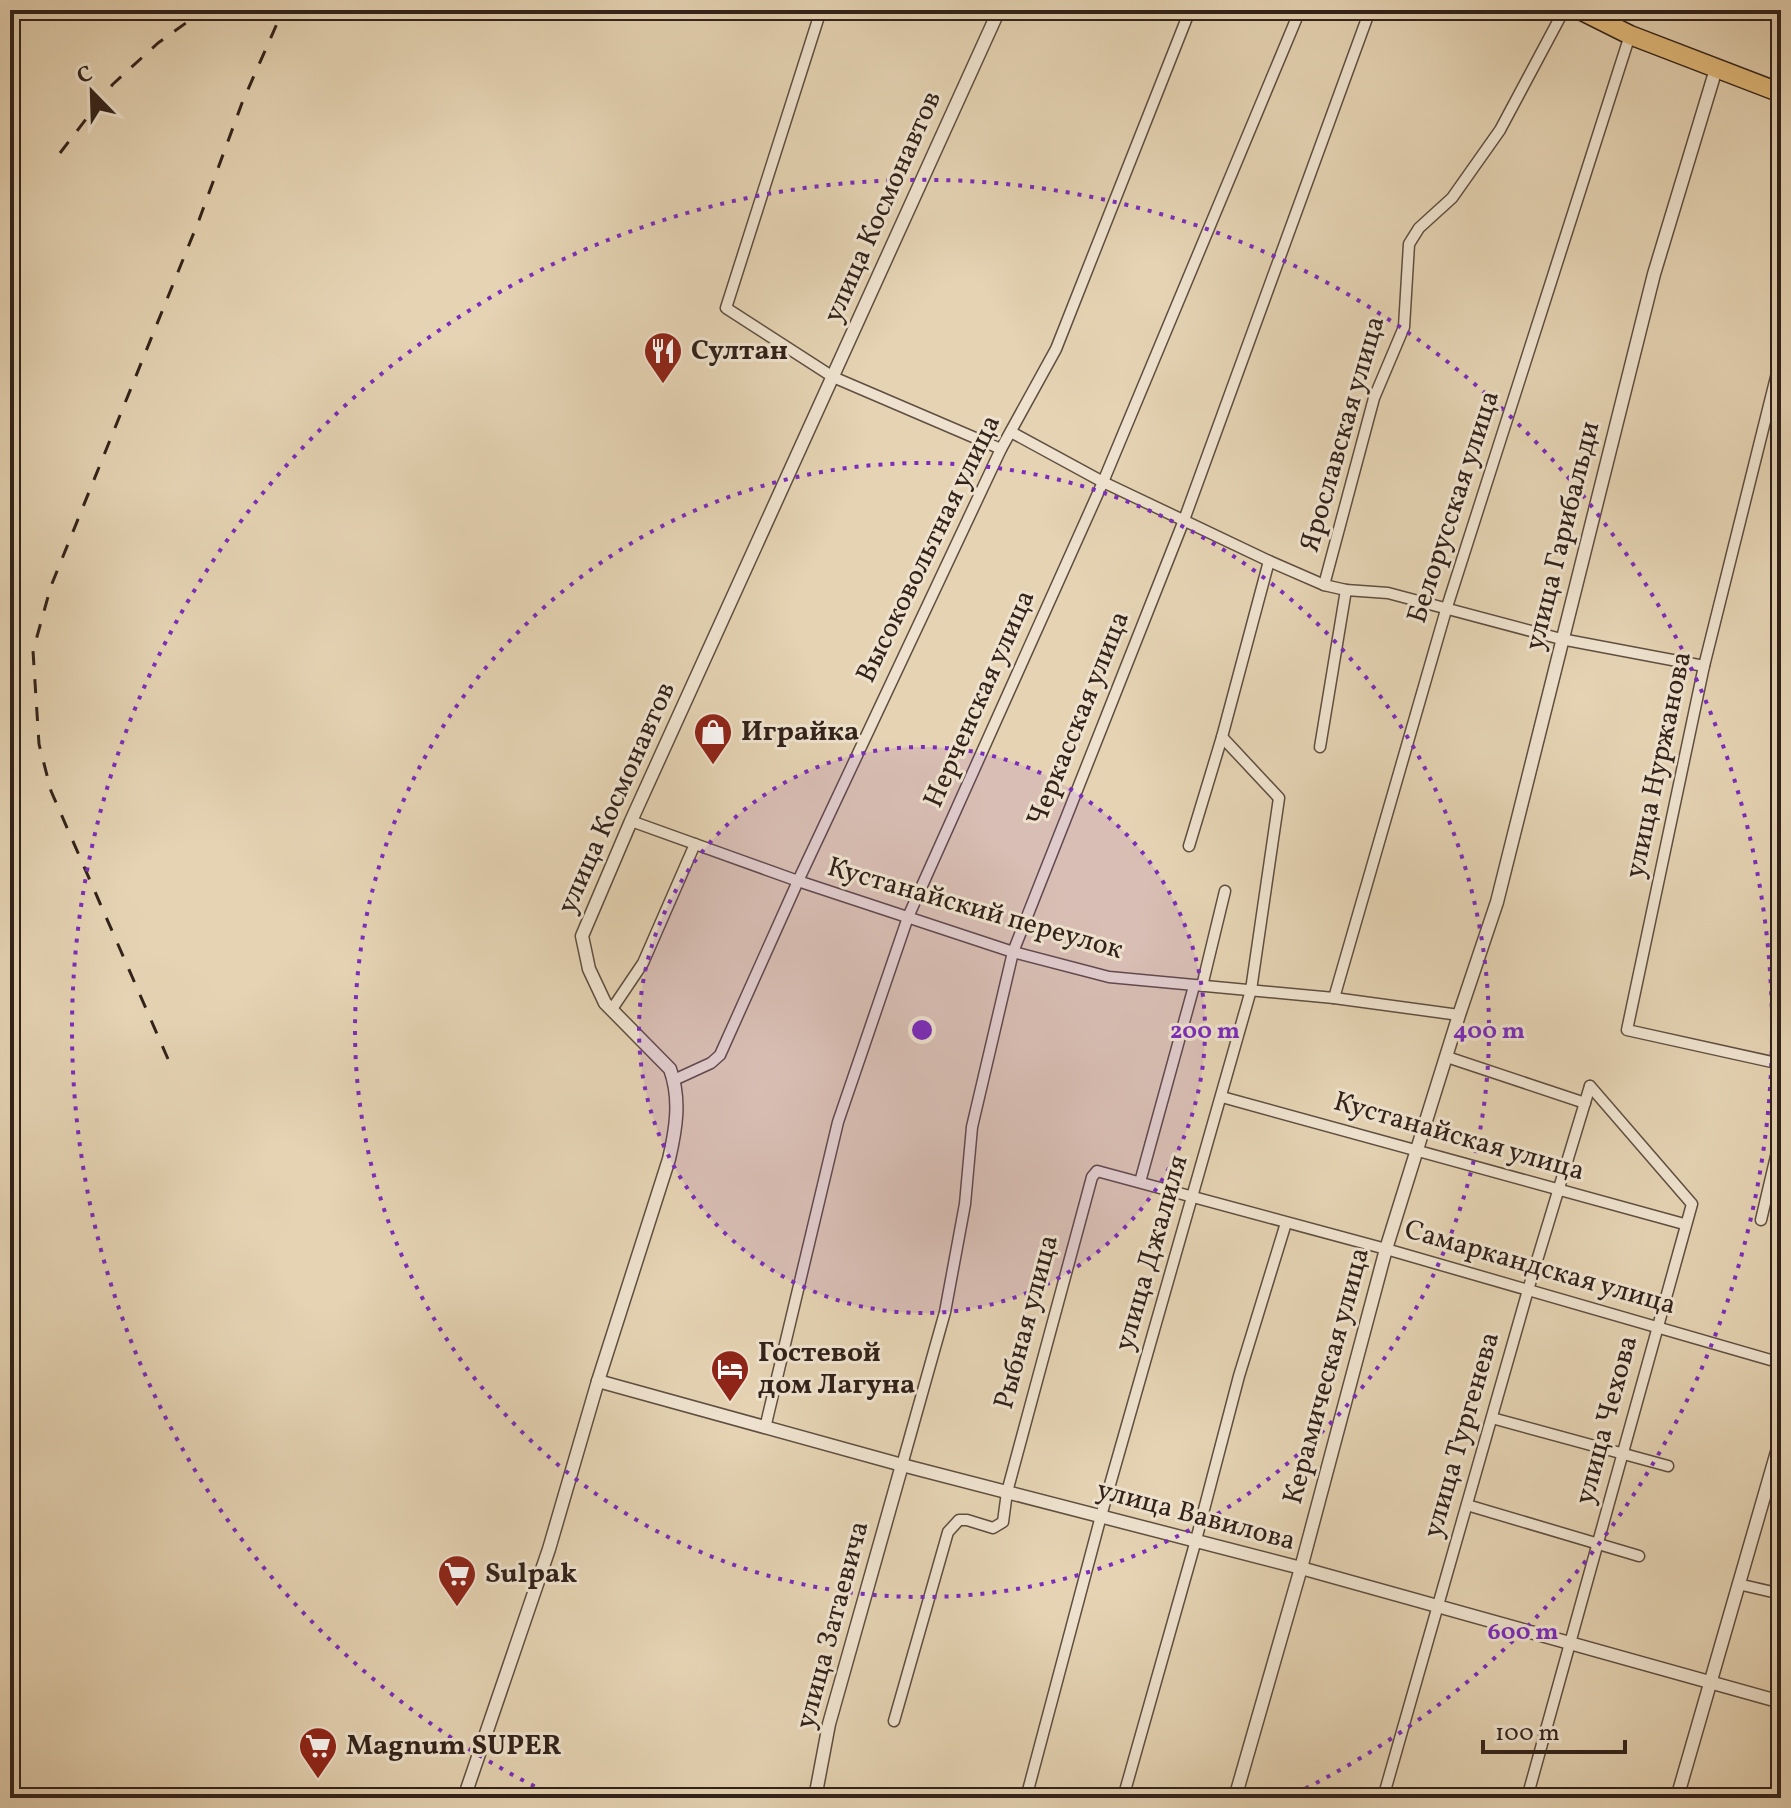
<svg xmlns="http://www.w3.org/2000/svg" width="1791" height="1808" font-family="Vollkorn,serif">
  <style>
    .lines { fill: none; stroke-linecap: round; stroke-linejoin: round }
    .minor-casing { stroke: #5f4e40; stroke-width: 13 }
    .tertiary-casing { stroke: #5f4e40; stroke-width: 15 }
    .trunk-casing { stroke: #32221a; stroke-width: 21 }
    .minor { stroke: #eee2ce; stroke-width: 10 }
    .tertiary { stroke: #eee2ce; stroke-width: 12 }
    .trunk { stroke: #e2ba7a; stroke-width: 18 }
    .rail { stroke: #32221a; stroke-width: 3; stroke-dasharray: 14 14; stroke-linecap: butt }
    .ring { fill: none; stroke: #7b2cbf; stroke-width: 4; stroke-dasharray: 4 8 }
    .labels { text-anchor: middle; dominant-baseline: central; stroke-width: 6; stroke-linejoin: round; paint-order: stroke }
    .street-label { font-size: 28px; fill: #32221a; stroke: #eee2ce }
    .poi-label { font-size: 28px; font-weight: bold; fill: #32221a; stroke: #eee2ce; text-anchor: start }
    .centre { fill: #7b2cbf; stroke: #eee2ce; stroke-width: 4 }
    .ring-label { font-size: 24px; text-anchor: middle; font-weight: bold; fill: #7b2cbf; stroke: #eee2ce; stroke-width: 6; stroke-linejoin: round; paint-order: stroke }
  </style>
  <rect width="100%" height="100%" fill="#e5d3b3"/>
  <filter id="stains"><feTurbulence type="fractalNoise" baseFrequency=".0025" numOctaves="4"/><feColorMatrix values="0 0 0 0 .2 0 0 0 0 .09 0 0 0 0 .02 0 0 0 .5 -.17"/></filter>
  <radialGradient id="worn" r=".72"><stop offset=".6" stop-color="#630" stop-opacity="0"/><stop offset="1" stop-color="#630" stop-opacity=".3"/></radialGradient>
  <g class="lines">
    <g class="minor-casing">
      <g id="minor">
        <polyline points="821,10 726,308 833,377 1001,449"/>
        <polyline points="1774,90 1781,56"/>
        <polyline points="1781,357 1704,666 1627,1030 1781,1064"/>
        <polyline points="1011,432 1103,482 1269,561 1324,585 1346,590 1388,593 1561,639 1704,666"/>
        <polyline points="1324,585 1374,398 1404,327 1409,244 1419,228 1452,198 1500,130 1564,10"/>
        <polyline points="1320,747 1346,590"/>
        <polyline points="631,821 798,881 1013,952 1109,977 1334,998 1459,1015"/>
        <polyline points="1189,846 1222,737 1269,561"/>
        <polyline points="1202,986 1225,891"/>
        <polyline points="1334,998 1446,610 1630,35"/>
        <polyline points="612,1009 643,963 695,844"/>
        <polyline points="1447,1057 1585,1103"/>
        <polyline points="674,1080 711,1063 720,1055 798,881 1001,449 1056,349 1190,10"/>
        <polyline points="1222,1097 1684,1224"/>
        <polyline points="1140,1182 1194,986"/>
        <polyline points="1761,1220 1781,1135"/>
        <polyline points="1492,1418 1668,1466"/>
        <polyline points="765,1428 838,1122 908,917 1103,482 1300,10"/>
        <polyline points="902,1465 945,1312 965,1204 972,1127 1013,952 1184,520 1370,10"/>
        <polyline points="1467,1505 1639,1556"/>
        <polyline points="1738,1584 1781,1594"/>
        <polyline points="894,1721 948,1532 959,1520 967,1520 993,1528 1003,1522 1007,1492 1092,1177 1097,1171 1386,1249 1781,1363"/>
        <polyline points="816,1794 832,1798"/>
        <polyline points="1026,1798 1101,1516 1251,990 1279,798 1222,737"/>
        <polyline points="1123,1798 1196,1540 1239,1376 1286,1223"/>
        <polyline points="1383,1798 1528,1290 1590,1086"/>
        <polyline points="1527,1798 1692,1204 1590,1086"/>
      </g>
    </g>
    <g class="tertiary-casing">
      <g id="tertiary">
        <polyline points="598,1381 902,1465 1301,1568 1781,1702"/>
        <path d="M 464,1798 L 549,1549 L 598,1381 L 669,1159 C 676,1129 681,1099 670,1069 L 605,1003 L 589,969 L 582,936 L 631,821 L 999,10"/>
        <polyline points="815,1798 829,1724 902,1465"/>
        <polyline points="1235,1798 1301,1568 1386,1249 1459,1015 1497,902 1654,274 1716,69"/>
        <polyline points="1677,1798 1781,1438"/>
      </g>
    </g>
    <g class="trunk-casing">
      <polyline id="trunk" points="1580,10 1630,35 1781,93"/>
    </g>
    <use href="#minor" class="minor"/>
    <use href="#tertiary" class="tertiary"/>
    <use href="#trunk" class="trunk"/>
    <g class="rail">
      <polyline points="60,153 113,84 158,43 204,10"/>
      <polyline points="168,1059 51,791 39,744 33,651 51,586 199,220 242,103 283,10"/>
    </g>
  </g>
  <circle cx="922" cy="1030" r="283" fill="#7b2cbf" fill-opacity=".12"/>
  <g class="ring">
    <circle cx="922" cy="1030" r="283"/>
    <circle cx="922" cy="1030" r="567"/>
    <path d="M556 1797A850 850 0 1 1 1288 1797"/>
  </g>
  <defs>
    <g id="restaurant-pin" transform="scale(2)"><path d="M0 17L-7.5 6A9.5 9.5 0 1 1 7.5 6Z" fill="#8f2418" stroke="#eee2ce"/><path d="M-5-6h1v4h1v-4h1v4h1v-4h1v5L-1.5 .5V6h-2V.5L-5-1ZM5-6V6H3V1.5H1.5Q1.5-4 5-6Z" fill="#fff"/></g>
    <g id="shop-pin" transform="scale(2)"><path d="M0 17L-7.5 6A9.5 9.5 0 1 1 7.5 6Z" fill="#8f2418" stroke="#eee2ce"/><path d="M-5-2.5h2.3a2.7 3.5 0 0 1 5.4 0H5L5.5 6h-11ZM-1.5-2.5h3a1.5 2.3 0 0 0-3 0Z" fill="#fff"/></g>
    <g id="hotel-pin" transform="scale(2)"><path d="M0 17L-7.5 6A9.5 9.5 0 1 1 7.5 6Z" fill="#8f2418" stroke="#eee2ce"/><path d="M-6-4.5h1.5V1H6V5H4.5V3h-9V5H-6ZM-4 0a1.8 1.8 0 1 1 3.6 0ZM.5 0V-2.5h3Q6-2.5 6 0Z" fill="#fff"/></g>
    <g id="supermarket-pin" transform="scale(2)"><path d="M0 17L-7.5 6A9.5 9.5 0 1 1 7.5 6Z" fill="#8f2418" stroke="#eee2ce"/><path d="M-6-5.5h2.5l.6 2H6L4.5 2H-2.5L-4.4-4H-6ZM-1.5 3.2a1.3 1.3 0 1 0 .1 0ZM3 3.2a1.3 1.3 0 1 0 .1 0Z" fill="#fff"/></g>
  </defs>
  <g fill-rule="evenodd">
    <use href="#restaurant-pin" x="663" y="351"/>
    <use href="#shop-pin" x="713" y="732"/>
    <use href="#hotel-pin" x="730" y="1369"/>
    <use href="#supermarket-pin" x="457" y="1574"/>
    <use href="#supermarket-pin" x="318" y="1746"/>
  </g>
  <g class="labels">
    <g class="street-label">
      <text transform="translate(883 207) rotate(-66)">улица Космонавтов</text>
      <text transform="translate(1343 434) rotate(-74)">Ярославская улица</text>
      <text transform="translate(1454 507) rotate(-72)">Белорусская улица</text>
      <text transform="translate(1563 536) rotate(-76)">улица Гарибальди</text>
      <text transform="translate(929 549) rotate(-64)">Высоковольтная улица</text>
      <text transform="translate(980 699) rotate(-66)">Нерченская улица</text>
      <text transform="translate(1079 719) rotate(-68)">Черкасская улица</text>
      <text transform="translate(1659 765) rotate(-78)">улица Нуржанова</text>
      <text transform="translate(617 798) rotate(-66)">улица Космонавтов</text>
      <text transform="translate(975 909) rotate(16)">Кустанайский переулок</text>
      <text transform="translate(1459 1137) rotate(16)">Кустанайская улица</text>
      <text transform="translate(1152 1253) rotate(-74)">улица Джалиля</text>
      <text transform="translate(1540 1268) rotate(16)">Самаркандская улица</text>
      <text transform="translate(1027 1322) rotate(-75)">Рыбная улица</text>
      <text transform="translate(1327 1376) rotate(-75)">Керамическая улица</text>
      <text transform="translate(1607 1420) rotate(-75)">улица Чехова</text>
      <text transform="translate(1462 1435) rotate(-74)">улица Тургенева</text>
      <text transform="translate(1196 1516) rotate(15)">улица Вавилова</text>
      <text transform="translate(833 1625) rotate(-75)">улица Затаевича</text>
    </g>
    <g class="poi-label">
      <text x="691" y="351">Султан</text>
      <text x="741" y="732">Играйка</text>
      <text x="758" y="1353">Гостевой<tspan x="758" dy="32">дом Лагуна</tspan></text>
      <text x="485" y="1574">Sulpak</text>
      <text x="346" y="1746">Magnum SUPER</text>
    </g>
  </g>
  <circle cx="922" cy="1030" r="12" class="centre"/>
  <g class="ring-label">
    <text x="1205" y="1038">200 m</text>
    <text x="1489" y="1038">400 m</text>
    <text x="1523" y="1639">600 m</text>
  </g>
  <rect width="1791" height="1808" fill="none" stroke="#e5d3b3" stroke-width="40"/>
  <rect x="12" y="12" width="1767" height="1784" fill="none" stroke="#32221a" stroke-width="4"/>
  <rect x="20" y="20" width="1751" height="1768" fill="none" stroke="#32221a" stroke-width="2"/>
  <g transform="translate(92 92) rotate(337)" stroke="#eee2ce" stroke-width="6" paint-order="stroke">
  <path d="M0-6L14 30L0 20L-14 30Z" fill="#32221a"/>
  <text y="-12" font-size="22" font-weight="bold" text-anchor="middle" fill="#32221a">С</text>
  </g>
  <path d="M1483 1740v12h142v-12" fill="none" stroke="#32221a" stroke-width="4"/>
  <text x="1495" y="1740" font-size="24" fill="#32221a" stroke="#eee2ce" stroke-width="6" paint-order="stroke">100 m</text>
  <rect width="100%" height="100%" filter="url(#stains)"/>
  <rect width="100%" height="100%" fill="url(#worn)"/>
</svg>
